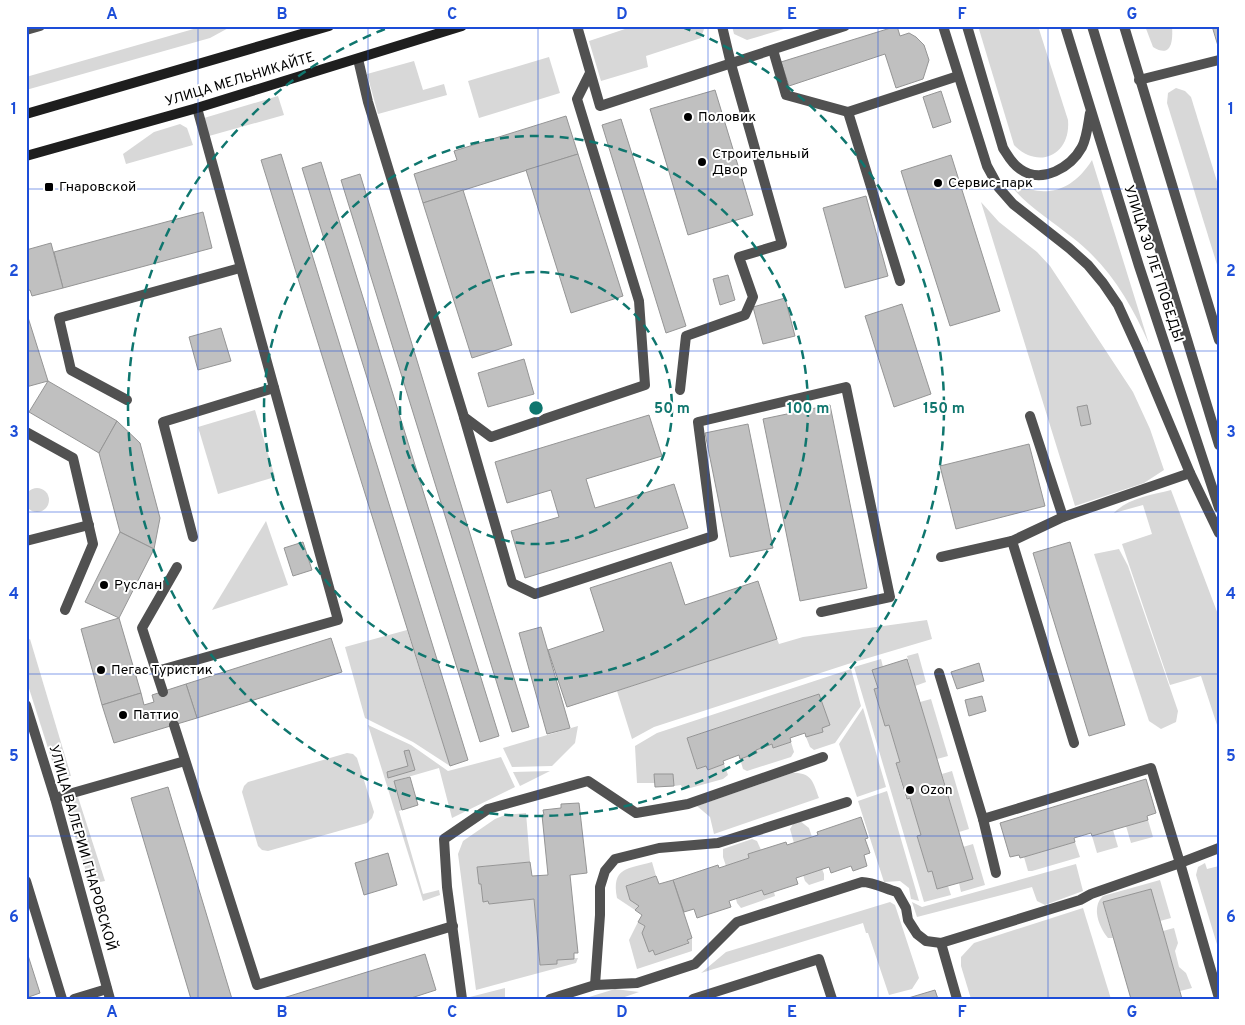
<svg xmlns="http://www.w3.org/2000/svg" width="1245" height="1025" font-family="Overpass,sans-serif">
  <style>
    .green { fill: #d8d8d8 }
    .building { fill: #c0c0c0; stroke: #959595 }
    .lines { fill: none; stroke-linecap: round; stroke-linejoin: round }
    .service { stroke: #515151; stroke-width: 10 }
    .tertiary { stroke: #515151; stroke-width: 10 }
    .secondary { stroke: #1e1e1e; stroke-width: 10 }
    .grid { fill: none; stroke: #1d4ed8; stroke-width: 1; stroke-opacity: 0.55 }
    .ring { fill: none; stroke: #0f766e; stroke-width: 2.5; stroke-dasharray: 9 6 }
    .poi-dot { fill: #000; stroke: #fff; stroke-width: 2 }
    .labels { text-anchor: middle; dominant-baseline: central; stroke-width: 4; stroke-linejoin: round; paint-order: stroke }
    .street-label { font-size: 14px; fill: #000; stroke: #fff }
    .poi-label { font-size: 14px; fill: #000; stroke: #fff; text-anchor: start }
    .centre { fill: #0f766e; stroke: #fff; stroke-width: 2.5 }
    .ring-label { font-size: 15px; text-anchor: middle; font-weight: bold; fill: #0f766e; stroke: #fff; stroke-width: 4; stroke-linejoin: round; paint-order: stroke }
    .neatline { fill: none; stroke: #1d4ed8; stroke-width: 2 }
    .grid-label { font-size: 16px; text-anchor: middle; font-weight: bold; fill: #1d4ed8 }
  </style>
  <rect width="100%" height="100%" fill="#fff"/>
  <g class="green">
    <polygon points="204,26 232,26 210,38 26,90 26,77"/>
    <polygon points="634,26 705,26 701,38 646,56 648,67 601,81 589,41"/>
    <polygon points="732,26 794,26 747,40 734,34"/>
    <path d="M 978,26 L 1038,26 L 1068,120 C 1071,155 1038,170 1014,145 Z"/>
    <path d="M 1145,26 L 1172,26 C 1173,40 1172,59 1153,47 Z"/>
    <polygon points="549,57 560,93 479,118 468,81"/>
    <polygon points="414,61 423,90 444,84 447,95 378,114 367,74"/>
    <polygon points="1176,88 1185,91 1191,97 1219,188 1219,271 1167,103 1168,93"/>
    <polygon points="278,96 284,115 209,136 204,118"/>
    <polygon points="180,124 187,128 193,145 126,164 123,154 154,132"/>
    <path d="M 1092,160 L 1149,344 C 1131,303 1109,266 1073,238 C 1049,219 1024,204 1006,180 C 1041,199 1070,195 1092,160 Z"/>
    <polygon points="981,202 999,222 1037,252 1050,266 1133,392 1150,429 1164,470 1144,483 1075,506"/>
    <polygon points="255,410 275,477 218,494 198,427"/>
    <circle cx="37" cy="500" r="12"/>
    <path d="M 1171,490 L 1219,617 L 1219,731 L 1201,676 L 1170,685 L 1122,544 L 1152,534 L 1143,505 L 1114,513 C 1128,498 1152,495 1171,490 Z"/>
    <polygon points="266,521 288,585 212,610"/>
    <polygon points="1119,549 1128,566 1178,711 1176,722 1161,729 1149,721 1094,554"/>
    <polygon points="927,620 932,639 848,664 654,727 632,739 617,691 777,639 779,644 803,637"/>
    <polygon points="407,630 450,766 413,742 365,718 345,647"/>
    <polygon points="30,639 71,776 64,777 55,770 26,679 26,641"/>
    <polygon points="918,653 926,682 915,686 907,656"/>
    <polygon points="881,659 883,667 873,670 878,688 874,690 885,726 889,725 900,762 896,764 906,799 910,798 921,835 917,837 928,872 932,871 937,889 948,886 951,895 924,902 854,667"/>
    <polygon points="851,669 861,706 835,743 814,750 810,747 806,737 823,732 822,728 830,725 819,694 687,738 697,769 706,766 708,770 724,764 728,775 723,779 683,790 681,785 674,786 673,774 655,774 655,783 637,783 635,746 657,733"/>
    <polygon points="931,699 948,756 937,759 920,702"/>
    <polygon points="863,708 886,787 857,797 839,744"/>
    <polygon points="368,725 411,745 448,771 501,757 515,787 452,818 439,768 394,781 402,810 399,811 423,894 439,890 440,895 423,901"/>
    <polygon points="578,726 575,743 552,766 512,767 503,748"/>
    <polygon points="791,742 794,752 791,757 747,771 743,769 740,759 757,753 756,750 772,744 773,748"/>
    <polygon points="347,753 353,754 357,758 374,812 372,818 367,823 268,851 262,850 258,846 242,792 244,786 248,782"/>
    <polygon points="550,771 520,786 513,772"/>
    <polygon points="952,771 969,829 959,832 942,774"/>
    <path d="M 792,773 C 812,772 813,782 819,798 L 714,834 L 710,817 L 697,806 Z"/>
    <polygon points="887,791 919,901 911,899 909,888 900,881 884,882 858,801"/>
    <polygon points="78,797 105,881 95,883 88,878 67,811 72,800"/>
    <polygon points="526,813 530,862 477,867 479,884 481,884 483,902 488,901 489,904 534,899 540,965 557,964 557,960 578,958 576,963 476,990 458,854 463,841 495,819 505,815"/>
    <polygon points="1148,820 1153,837 1131,843 1126,826"/>
    <polygon points="800,821 809,828 812,837 794,843 790,829 793,824"/>
    <polygon points="1113,830 1118,847 1097,853 1092,836"/>
    <polygon points="752,839 757,841 761,850 749,858 726,866 723,857 723,849"/>
    <polygon points="1075,842 1080,857 1032,871 1028,871 1024,857"/>
    <polygon points="973,844 985,885 961,892 959,883 973,879 963,847"/>
    <path d="M 652,862 L 656,876 L 626,886 L 639,906 L 635,910 L 617,898 C 611,867 628,869 652,862 Z"/>
    <polygon points="1205,863 1207,869 1219,866 1219,951 1196,875 1198,867"/>
    <polygon points="1076,864 1083,891 1045,905 1037,901 1032,887 917,917 912,902 922,907"/>
    <polygon points="822,869 824,874 824,880 809,885 805,881 803,875"/>
    <path d="M 1160,880 L 1171,918 L 1160,921 L 1150,889 L 1103,903 L 1113,938 L 1108,938 C 1099,927 1091,907 1103,896 Z"/>
    <polygon points="762,890 764,895 774,892 775,896 741,908 737,903 736,899"/>
    <polygon points="890,902 895,905 919,978 912,989 889,995 868,933 866,933 863,923 701,973 726,952"/>
    <polygon points="1083,908 1111,999 971,999 961,966 961,957 974,943"/>
    <polygon points="638,922 645,926 649,951 653,950 655,954 688,944 687,940 692,938 692,951 637,969 629,940"/>
    <polygon points="1174,928 1178,943 1175,951 1179,967 1186,973 1192,988 1180,991 1163,931"/>
    <polygon points="505,988 505,999 471,999 470,997"/>
    <polygon points="615,989 639,992 619,999 587,999 589,997"/>
  </g>
  <g class="building">
    <polygon points="897,26 900,36 909,33 916,37 924,45 929,60 923,79 896,88 885,54 789,86 781,62"/>
    <polygon points="1212,26 1219,26 1219,46 1218,46"/>
    <polygon points="715,90 753,215 688,235 650,109"/>
    <polygon points="941,91 951,122 933,128 923,97"/>
    <polygon points="566,116 578,154 423,203 414,174 457,160 454,151"/>
    <polygon points="621,119 686,326 666,333 602,125"/>
    <polygon points="281,154 468,760 450,766 261,160"/>
    <polygon points="578,154 623,296 571,313 526,170"/>
    <polygon points="951,155 1000,311 950,326 901,171"/>
    <polygon points="321,162 499,736 480,742 302,168"/>
    <polygon points="360,174 529,727 512,732 341,180"/>
    <polygon points="463,190 512,345 472,358 423,203"/>
    <polygon points="866,196 888,276 845,288 823,208"/>
    <polygon points="203,212 212,248 63,288 54,252"/>
    <polygon points="51,243 63,288 32,296 30,290 26,291 26,250"/>
    <polygon points="728,275 735,300 720,305 713,279"/>
    <polygon points="785,298 795,336 763,344 753,307"/>
    <polygon points="902,304 931,394 894,407 865,316"/>
    <polygon points="26,311 48,381 26,387"/>
    <polygon points="221,328 231,361 198,370 189,337"/>
    <polygon points="524,359 534,394 488,407 478,373"/>
    <polygon points="48,381 117,421 99,453 29,412"/>
    <polygon points="830,405 867,588 800,601 763,419"/>
    <polygon points="1087,405 1091,424 1081,426 1077,407"/>
    <polygon points="649,415 662,456 586,479 595,508 674,484 688,528 525,578 511,531 559,517 551,490 507,503 495,462"/>
    <polygon points="117,421 140,443 160,518 154,549 120,532 99,453"/>
    <polygon points="748,424 773,548 730,557 705,433"/>
    <polygon points="1029,444 1045,506 956,529 940,466"/>
    <polygon points="120,532 154,549 119,618 85,602"/>
    <polygon points="303,542 312,570 293,576 284,548"/>
    <polygon points="1070,542 1125,725 1089,736 1033,553"/>
    <polygon points="671,562 685,605 758,581 777,639 567,707 548,650 604,631 590,588"/>
    <polygon points="119,618 141,693 102,705 81,629"/>
    <polygon points="541,627 570,728 547,734 519,633"/>
    <polygon points="331,638 342,672 197,718 186,684"/>
    <polygon points="907,659 973,879 937,889 932,871 928,872 917,836 921,835 910,798 907,799 896,763 900,762 889,725 885,726 874,689 878,688 872,670"/>
    <polygon points="979,663 984,681 957,689 951,672"/>
    <polygon points="186,684 197,718 114,743 102,705 141,693 144,705 154,702 152,695"/>
    <polygon points="819,694 830,725 822,728 823,732 806,737 805,733 790,738 791,742 773,748 772,744 756,750 757,753 740,759 739,755 723,761 724,764 708,770 706,766 697,769 687,738"/>
    <polygon points="982,696 986,711 969,716 965,700"/>
    <polygon points="409,750 415,770 388,778 387,772 408,766 404,751"/>
    <polygon points="654,774 673,774 674,786 655,787"/>
    <polygon points="410,777 418,805 402,810 394,781"/>
    <polygon points="1146,779 1156,813 1147,816 1148,820 1092,836 1091,833 1074,838 1075,842 1024,857 1020,858 1019,855 1010,857 1000,823"/>
    <polygon points="168,787 232,999 191,999 131,798"/>
    <polygon points="579,803 587,873 570,875 578,953 574,953 574,959 557,960 557,964 540,965 534,899 489,904 488,901 483,902 481,884 479,884 477,867 530,862 532,876 548,875 542,815 544,815 543,810 561,808 561,804"/>
    <polygon points="861,817 868,838 865,839 870,853 864,855 867,866 853,871 851,866 831,873 829,867 796,878 798,884 764,895 762,890 729,901 731,907 697,918 694,909 684,912 673,880 718,865 719,868 749,858 748,854 786,842 787,845 818,835 817,832"/>
    <polygon points="388,853 397,885 364,895 355,863"/>
    <polygon points="656,876 659,884 673,880 692,938 687,940 689,943 655,955 653,950 649,952 642,933 645,926 638,922 642,915 635,910 639,906 630,900 626,886"/>
    <polygon points="1151,889 1163,931 1182,999 1131,999 1103,902"/>
    <polygon points="26,949 40,993 26,998"/>
    <polygon points="425,954 436,990 408,999 280,999"/>
    <polygon points="935,990 938,999 905,999"/>
  </g>
  <g class="lines">
    <g class="service">
      <polyline points="577,26 600,106 845,26"/>
      <polyline points="26,30 40,26"/>
      <polyline points="773,50 786,95 848,112"/>
      <polyline points="358,59 368,102 464,417 491,437 645,385 639,301 577,99 590,73"/>
      <polyline points="1139,80 1219,60"/>
      <polyline points="900,281 848,112 958,76"/>
      <polyline points="680,390 686,336 745,315 753,297 739,257 782,244 731,64 722,26"/>
      <polyline points="127,400 71,370 59,318 240,268"/>
      <polyline points="1030,416 1063,517"/>
      <polyline points="464,417 512,583 535,594 713,536 698,422 846,387 890,597 821,612"/>
      <polyline points="26,432 73,458 93,544 65,610"/>
      <polyline points="193,537 163,422 274,388"/>
      <polyline points="26,541 89,525"/>
      <polyline points="941,557 1012,541"/>
      <polyline points="157,671 338,620 197,108"/>
      <polyline points="939,673 983,819 1151,768 1180,863 1219,848"/>
      <polyline points="163,692 142,628 177,567"/>
      <polyline points="174,725 257,985 453,926"/>
      <polyline points="1074,743 1012,541 1063,517 1190,473"/>
      <polyline points="55,798 185,761"/>
      <polyline points="983,819 996,873"/>
      <polyline points="26,881 62,999"/>
      <polyline points="941,943 957,999"/>
      <polyline points="595,985 600,915 600,887 605,871 615,859 659,848 718,843 847,802"/>
      <polyline points="74,999 107,989"/>
      <polyline points="462,999 447,887 444,839 488,809 588,781 636,813 688,804 823,757"/>
      <path d="M 550,999 L 595,985 L 637,983 L 695,964 L 737,922 L 862,882 C 873,882 886,889 897,892 L 906,908 L 908,920 L 917,934 L 926,941 L 941,943 L 1080,900 L 1091,894 L 1180,863 L 1219,998"/>
      <polyline points="693,999 819,959 832,999"/>
    </g>
    <g class="tertiary">
      <polyline points="943,26 987,166 999,188 1013,204 1069,248 1088,265 1103,283 1118,305 1138,349 1190,473 1219,533"/>
      <path d="M 967,26 L 1003,148 C 1008,156 1012,164 1020,169 C 1042,185 1071,167 1082,147 C 1087,137 1088,124 1090,113"/>
      <polyline points="1065,26 1139,266 1219,508"/>
      <polyline points="1092,26 1219,445"/>
      <polyline points="1124,26 1219,340"/>
      <polyline points="26,705 55,798 110,999"/>
    </g>
    <g class="secondary">
      <polyline points="26,114 329,26"/>
      <polyline points="26,156 197,108 462,26"/>
    </g>
  </g>
  <path class="grid" d="M 198,26 L 198,999M 368,26 L 368,999M 538,26 L 538,999M 708,26 L 708,999M 878,26 L 878,999M 1048,26 L 1048,999M 26,189 L 1219,189M 26,351 L 1219,351M 26,512 L 1219,512M 26,674 L 1219,674M 26,836 L 1219,836"/>
  <g class="ring">
    <circle cx="536" cy="408" r="136"/>
    <circle cx="536" cy="408" r="272"/>
    <path d="M682 27A408 408 0 1 1 390 27"/>
  </g>
  <g class="poi-dot">
    <circle cx="688" cy="117" r="5"/>
    <circle cx="702" cy="162" r="5"/>
    <circle cx="938" cy="183" r="5"/>
    <rect x="44" y="182" width="10" height="10" rx="2.5"/>
    <circle cx="104" cy="585" r="5"/>
    <circle cx="101" cy="670" r="5"/>
    <circle cx="123" cy="715" r="5"/>
    <circle cx="910" cy="790" r="5"/>
  </g>
  <g class="labels">
    <g class="street-label">
      <text transform="translate(240 80) rotate(-17)">УЛИЦА МЕЛЬНИКАЙТЕ</text>
      <text transform="translate(1153 264) rotate(72)">УЛИЦА 30 ЛЕТ ПОБЕДЫ</text>
      <text transform="translate(82 848) rotate(74)">УЛИЦА ВАЛЕРИИ ГНАРОВСКОЙ</text>
    </g>
    <g class="poi-label">
      <text x="698" y="117">Половик</text>
      <text x="712" y="154">Строительный<tspan x="712" dy="16">Двор</tspan></text>
      <text x="948" y="183">Сервис-парк</text>
      <text x="59" y="187">Гнаровской</text>
      <text x="114" y="585">Руслан</text>
      <text x="111" y="670">Пегас Туристик</text>
      <text x="133" y="715">Паттио</text>
      <text x="920" y="790">Ozon</text>
    </g>
  </g>
  <circle cx="536" cy="408" r="8" class="centre"/>
  <g class="ring-label">
    <text x="672" y="413">50 m</text>
    <text x="808" y="413">100 m</text>
    <text x="944" y="413">150 m</text>
  </g>
  <rect width="1245" height="1025" fill="none" stroke="#ffffff" stroke-width="55"/>
  <rect x="28" y="28" width="1190" height="970" class="neatline"/>
  <g class="grid-label">
    <text x="112" y="19">A</text>
    <text x="282" y="19">B</text>
    <text x="452" y="19">C</text>
    <text x="622" y="19">D</text>
    <text x="792" y="19">E</text>
    <text x="962" y="19">F</text>
    <text x="1132" y="19">G</text>
    <text x="14" y="114">1</text>
    <text x="1231" y="114">1</text>
    <text x="14" y="276">2</text>
    <text x="1231" y="276">2</text>
    <text x="14" y="437">3</text>
    <text x="1231" y="437">3</text>
    <text x="14" y="599">4</text>
    <text x="1231" y="599">4</text>
    <text x="14" y="761">5</text>
    <text x="1231" y="761">5</text>
    <text x="14" y="922">6</text>
    <text x="1231" y="922">6</text>
    <text x="112" y="1017">A</text>
    <text x="282" y="1017">B</text>
    <text x="452" y="1017">C</text>
    <text x="622" y="1017">D</text>
    <text x="792" y="1017">E</text>
    <text x="962" y="1017">F</text>
    <text x="1132" y="1017">G</text>
  </g>
</svg>
